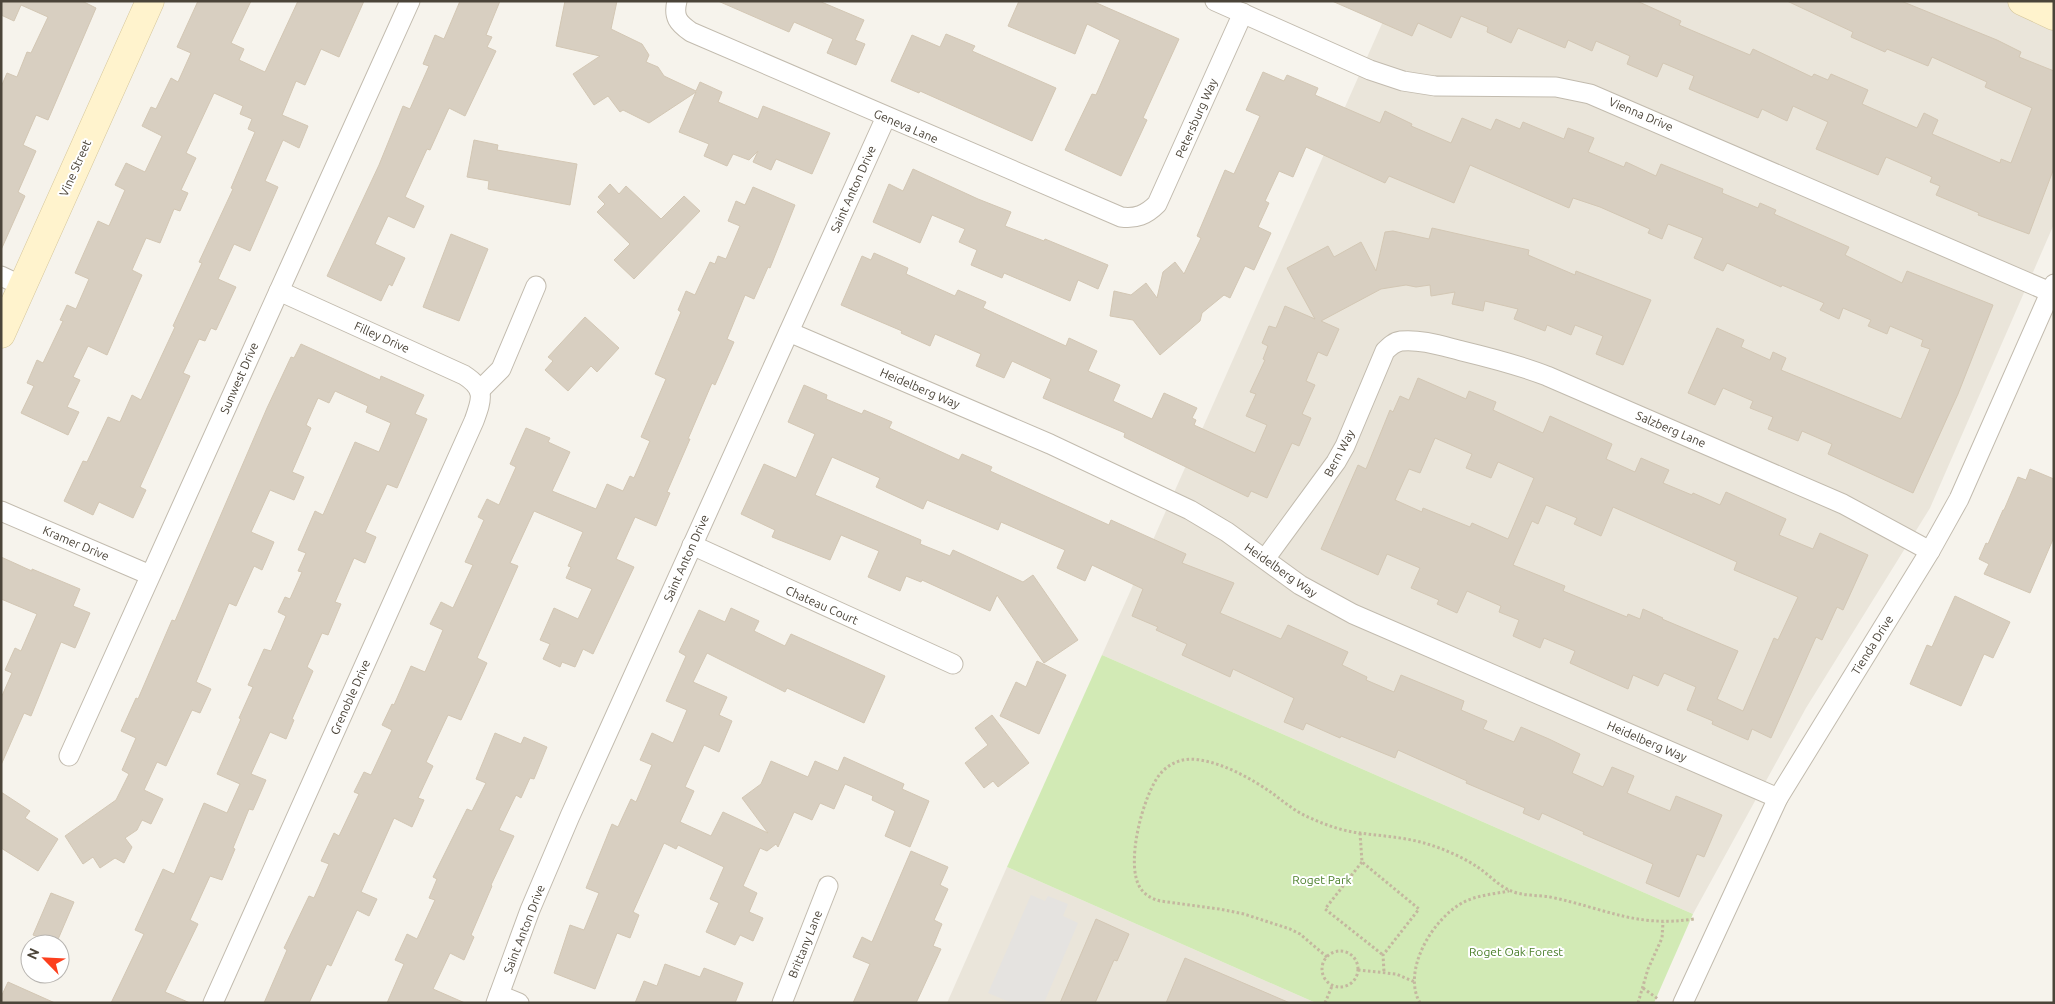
<svg xmlns="http://www.w3.org/2000/svg" width="2055" height="1004" font-family="Ubuntu,sans-serif">
  <style>
    .residential { fill: #eae5da }
    .green { fill: #d2eab5 }
    .parking { fill: #e5e3e0 }
    .building { fill: #d8cfc1; stroke: #d3c7b4; fill-rule: evenodd }
    .lines { fill: none; stroke-linecap: round; stroke-linejoin: round }
    .street-casing { stroke: #c2bbae; stroke-width: 21 }
    .secondary-casing { stroke: #d6c79b; stroke-width: 29 }
    .path { stroke: #c4b79f; stroke-width: 3; stroke-dasharray: 2.5 2.5; stroke-linecap: butt }
    .street { stroke: #fff; stroke-width: 19 }
    .secondary { stroke: #fff3cd; stroke-width: 28 }
    .labels { text-anchor: middle; dominant-baseline: central; stroke-width: 4; stroke-linejoin: round; paint-order: stroke }
    .street-label { font-size: 12px; fill: #4b4439; stroke: #fff }
    .park-label { font-size: 12px; fill: #4a7f2a; stroke: #fff }
  </style>
  <rect width="100%" height="100%" fill="#f6f3ec"/>
  <g class="residential">
    <polygon points="1392,1 2054,1 2054,224 1930,508 1806,708 1693,914 1102,655"/>
    <polygon points="1007,867 1316,1003 947,1003"/>
  </g>
  <polygon class="green" points="1102,655 1693,914 1654,1003 1316,1003 1007,867"/>
  <polygon class="parking" points="1031,895 1045,901 1048,896 1068,904 1063,916 1078,923 1044,1003 1012,1003 988,993"/>
  <g class="building">
    <polygon points="1,1 82,1 96,8 48,120 36,115 23,145 36,151 18,192 25,196 1,250 1,87 7,73 17,77 27,52 31,53 48,17 21,5 14,21 1,15"/>
    <polygon points="198,1 251,1 231,43 244,49 239,60 265,72 298,1 364,1 339,57 321,49 305,85 296,81 282,115 308,126 299,148 283,140 265,181 278,187 250,251 234,244 218,279 236,287 216,330 211,328 205,341 199,339 183,373 190,376 140,487 146,490 133,518 99,502 93,515 64,501 83,461 87,462 108,417 120,422 132,395 141,400 175,327 173,326 202,263 199,262 233,189 231,188 255,132 248,129 252,119 240,114 243,106 214,93 186,153 196,158 181,190 188,193 180,211 174,209 160,243 146,238 132,270 142,275 107,355 88,346 73,377 80,380 67,407 79,412 68,435 21,413 34,386 27,383 37,360 43,363 63,321 60,320 67,305 76,309 89,279 75,273 98,221 109,226 125,190 115,185 126,163 145,172 162,136 142,126 151,107 156,109 171,78 178,82 191,53 177,47"/>
    <polygon points="460,1 500,1 486,35 492,37 487,47 496,51 465,116 449,108 430,150 427,149 405,197 424,206 414,228 388,216 375,244 405,258 392,286 389,284 381,301 327,276 379,165 403,106 410,109 429,66 423,64 435,35 444,39"/>
    <polygon points="565,1 617,1 611,29 642,44 649,55 646,62 658,67 664,76 696,91 700,82 722,92 718,102 758,119 763,106 830,133 812,174 776,159 771,170 753,162 758,151 749,160 733,154 727,166 704,156 709,144 679,132 696,92 649,123 623,110 620,112 608,96 594,105 573,74 600,56 556,46"/>
    <polygon points="718,1 819,1 864,20 855,40 865,44 856,65 827,53 833,39 794,22 789,32"/>
    <polygon points="1019,1 1092,1 1179,39 1143,118 1147,120 1121,176 1065,150 1092,94 1096,95 1120,40 1087,24 1075,54 1008,26"/>
    <polygon points="1332,1 1637,1 1681,21 1679,25 1750,55 1753,49 1812,77 1814,74 1828,80 1831,74 1868,90 1862,104 1917,128 1924,113 1938,120 1932,134 2000,163 2001,159 2011,163 2032,108 1985,87 1987,82 1932,57 1928,66 1887,49 1885,52 1851,37 1853,32 1787,1 1901,1 1997,40 2021,52 2019,57 2054,71 2054,168 2029,234 1978,215 1979,213 1936,195 1940,186 1930,182 1932,177 1886,157 1878,175 1816,149 1828,122 1793,106 1787,121 1762,109 1758,118 1689,89 1694,76 1663,63 1657,77 1627,64 1630,56 1596,41 1592,51 1568,40 1565,48 1518,28 1511,43 1487,32 1488,27 1461,16 1451,38 1418,23 1412,36"/>
    <polygon points="946,34 975,46 972,51 1056,88 1032,141 920,91 919,93 891,81 912,35 940,47"/>
    <polygon points="1263,72 1284,81 1287,75 1318,88 1315,95 1380,123 1385,111 1412,124 1411,126 1451,143 1462,118 1491,130 1496,119 1520,129 1523,122 1564,139 1568,128 1594,138 1588,152 1624,167 1626,162 1656,176 1661,164 1723,189 1722,193 1758,208 1760,203 1776,210 1774,214 1849,247 1845,255 1902,283 1907,271 1993,305 1958,394 1913,493 1828,454 1832,444 1802,431 1798,441 1768,429 1773,417 1750,408 1753,401 1723,388 1715,405 1688,393 1717,328 1744,340 1741,347 1770,360 1773,352 1786,358 1781,370 1901,419 1930,349 1921,346 1923,340 1890,326 1887,334 1868,326 1871,320 1843,308 1839,319 1820,310 1824,303 1782,285 1781,287 1727,263 1723,271 1694,258 1703,238 1668,224 1662,239 1648,233 1650,229 1600,207 1573,198 1569,208 1470,165 1454,203 1389,176 1385,183 1306,147 1293,177 1279,171 1265,201 1269,203 1258,227 1271,233 1254,270 1245,266 1230,298 1224,295 1202,313 1200,321 1160,355 1133,320 1110,316 1114,291 1131,295 1146,283 1157,298 1163,272 1175,262 1184,274 1201,238 1197,236 1225,170 1234,174 1260,116 1246,110"/>
    <polygon points="474,140 498,145 497,150 577,164 570,205 488,189 489,181 467,177"/>
    <polygon points="913,169 978,199 1011,212 1005,226 1044,241 1045,239 1108,265 1098,289 1078,280 1070,301 1004,273 1002,278 971,265 977,250 959,242 965,229 932,215 920,243 873,222 889,184 903,191"/>
    <polygon points="610,184 619,194 626,186 661,219 684,196 700,211 634,279 614,260 630,244 597,212 605,204 598,197"/>
    <polygon points="753,187 795,205 770,268 768,267 754,299 745,295 727,339 734,342 715,385 712,383 688,439 690,439 667,492 670,493 656,526 635,517 616,559 634,567 593,654 583,649 575,667 562,662 560,667 543,659 550,644 540,640 554,608 578,619 592,589 566,578 571,567 568,566 583,532 534,511 510,563 518,566 477,658 487,663 478,683 461,720 448,715 426,762 433,766 418,798 424,800 412,827 394,818 361,892 377,899 369,916 357,910 331,966 327,964 309,1003 264,1003 287,950 284,948 309,896 314,898 329,864 321,861 334,833 339,836 359,794 354,792 364,772 371,775 392,730 382,725 392,704 394,705 411,666 425,672 443,630 430,624 441,602 453,608 473,565 465,562 484,520 478,517 487,499 499,505 516,467 510,464 526,428 550,438 548,442 570,452 552,491 596,509 607,484 623,491 630,476 634,478 650,441 641,437 666,379 655,374 681,312 678,310 686,291 695,295 710,262 715,264 718,256 726,259 740,226 728,221 736,201 745,205"/>
    <polygon points="1432,228 1529,250 1528,255 1575,275 1576,271 1651,300 1623,365 1596,354 1603,336 1575,325 1571,335 1547,325 1545,331 1514,319 1518,309 1485,301 1483,311 1452,304 1455,292 1431,296 1430,285 1416,287 1406,285 1381,289 1321,321 1339,329 1327,356 1318,352 1306,381 1315,385 1302,414 1311,418 1299,446 1292,443 1267,498 1251,491 1248,497 1124,437 1125,433 1043,398 1051,379 1012,361 1004,378 976,366 981,354 935,334 930,346 901,333 902,331 841,305 862,256 871,260 874,253 908,268 906,274 955,296 958,290 986,302 983,308 1066,346 1069,338 1097,351 1088,371 1120,385 1113,401 1152,419 1164,393 1197,408 1192,418 1196,420 1194,425 1255,453 1267,425 1246,416 1256,394 1250,392 1265,360 1263,359 1268,346 1262,343 1269,326 1276,328 1285,306 1315,319 1287,268 1328,246 1334,257 1361,242 1376,271 1385,232 1393,231 1429,239"/>
    <polygon points="451,234 488,249 459,321 423,307"/>
    <polygon points="585,317 619,348 597,372 591,366 568,391 545,370 553,361 548,357"/>
    <polygon points="301,344 380,380 381,376 424,395 415,414 427,419 397,488 387,484 365,532 376,537 365,563 354,558 335,602 341,604 328,635 322,633 307,667 313,671 292,719 294,720 286,739 270,732 251,774 266,780 253,810 249,809 233,848 235,849 222,880 210,876 190,920 198,924 165,992 190,1003 111,1003 144,934 135,930 163,869 174,874 204,803 227,813 240,784 217,774 241,719 239,718 253,687 248,685 264,649 271,651 286,616 278,612 285,597 290,599 302,572 298,571 306,553 298,550 315,511 323,515 355,442 379,452 391,423 366,412 368,406 335,391 329,403 318,398 306,425 311,428 292,472 304,477 294,500 270,490 251,532 274,542 262,570 254,566 236,606 229,603 196,682 211,689 200,713 192,710 166,766 157,762 144,790 163,799 151,824 142,820 137,830 125,838 132,847 124,863 115,858 100,868 93,857 83,864 65,836 116,800 129,774 122,770 136,738 121,731 136,698 138,699 172,620 175,621 267,408 291,357 294,358"/>
    <path d="M 1418,378 L 1466,399 L 1469,391 L 1496,402 L 1493,410 L 1543,433 L 1550,416 L 1612,444 L 1606,459 L 1635,472 L 1641,458 L 1669,470 L 1663,483 L 1692,495 L 1693,493 L 1720,505 L 1726,492 L 1786,519 L 1779,535 L 1813,549 L 1820,533 L 1868,555 L 1843,610 L 1837,607 L 1822,640 L 1816,637 L 1771,738 L 1752,729 L 1748,740 L 1712,724 L 1713,721 L 1687,710 L 1696,687 L 1664,673 L 1658,686 L 1633,675 L 1628,689 L 1570,663 L 1575,651 L 1544,638 L 1540,648 L 1513,636 L 1519,620 L 1499,612 L 1501,606 L 1467,591 L 1457,613 L 1437,604 L 1439,600 L 1411,588 L 1420,568 L 1387,554 L 1378,575 L 1321,549 L 1358,465 L 1366,469 L 1390,410 L 1393,412 L 1400,396 L 1409,400 ZM 1435,438 L 1472,454 L 1466,468 L 1491,478 L 1498,462 L 1534,478 L 1508,539 L 1472,523 L 1470,527 L 1423,508 L 1422,512 L 1395,500 L 1409,469 L 1420,473 ZM 1546,505 L 1577,518 L 1574,524 L 1601,536 L 1613,507 L 1737,562 L 1734,570 L 1798,597 L 1778,640 L 1774,638 L 1743,711 L 1717,699 L 1738,651 L 1662,619 L 1663,618 L 1643,609 L 1640,619 L 1628,614 L 1627,617 L 1563,591 L 1565,586 L 1513,565 L 1532,521 L 1538,524 Z"/>
    <polygon points="804,385 827,395 826,399 862,414 864,410 892,422 889,428 959,460 962,454 992,467 990,471 1109,525 1111,520 1186,554 1182,563 1234,583 1220,613 1281,639 1288,625 1348,652 1342,665 1367,677 1366,680 1394,692 1401,675 1464,701 1461,710 1487,721 1483,729 1514,742 1521,727 1549,739 1580,754 1572,773 1603,787 1612,767 1634,776 1627,793 1670,811 1676,796 1722,815 1704,857 1697,854 1679,897 1646,883 1653,864 1583,834 1584,832 1542,813 1539,820 1523,813 1525,808 1466,783 1467,781 1398,750 1395,758 1341,736 1340,738 1306,723 1303,730 1284,722 1294,698 1233,669 1230,677 1182,655 1187,644 1156,630 1158,627 1132,616 1143,589 1092,565 1085,581 1057,568 1065,550 1001,522 998,530 927,500 923,509 876,487 880,478 832,457 815,495 921,540 920,544 950,556 953,550 1023,582 1033,575 1078,640 1044,663 997,595 990,611 922,580 921,582 906,576 900,591 868,577 879,551 841,535 830,560 772,537 775,530 741,514 764,464 796,478 815,434 788,422"/>
    <polygon points="2030,469 2054,479 2054,537 2030,593 1984,574 1989,564 1979,559 1986,543 1988,544 2003,510 2004,510 2018,477 2026,480"/>
    <polygon points="1,557 32,571 32,569 80,589 73,606 90,613 75,648 61,642 31,716 24,713 1,765 1,698 12,673 5,670 15,648 21,651 37,614 1,599"/>
    <polygon points="1955,596 2010,622 1993,658 1984,654 1961,706 1910,684 1927,645 1932,647"/>
    <polygon points="731,608 759,621 754,631 785,646 791,634 885,676 864,723 787,688 785,692 707,653 693,682 727,697 719,715 732,721 719,752 704,745 685,787 694,791 680,822 711,836 723,812 768,833 742,798 761,784 771,761 808,777 815,761 838,771 844,757 904,784 902,789 929,801 910,847 885,836 895,811 872,800 873,796 845,784 834,809 820,803 812,820 794,812 778,847 776,844 767,851 760,848 743,886 757,893 749,912 763,918 753,941 740,935 735,945 706,932 719,903 710,899 724,867 678,845 676,849 664,843 633,912 639,915 630,938 617,933 595,989 554,973 570,925 584,930 599,893 586,888 612,824 618,827 631,799 636,802 652,765 640,760 652,733 673,743 687,710 666,701 686,656 679,652 699,610 725,622"/>
    <polygon points="1037,661 1066,675 1039,734 1000,716 1016,682 1026,687"/>
    <polygon points="992,715 1029,763 998,787 993,781 984,788 965,763 988,745 975,728"/>
    <polygon points="495,733 521,744 524,737 547,747 534,779 530,778 521,798 516,795 499,830 514,836 491,885 492,886 471,935 474,937 464,960 450,953 433,989 465,1003 387,1003 404,964 395,960 407,934 417,939 435,900 429,898 437,879 433,877 467,809 472,811 486,783 476,779"/>
    <polygon points="1,792 30,811 25,818 58,839 38,871 1,848"/>
    <polygon points="911,851 948,867 940,885 948,889 934,920 942,924 933,946 941,949 916,1003 853,1003 870,964 853,957 862,937 872,942"/>
    <polygon points="51,893 74,902 56,944 33,935"/>
    <polygon points="1096,919 1129,934 1117,961 1114,960 1095,1003 1060,1003"/>
    <polygon points="1185,958 1290,1003 1166,1003"/>
    <polygon points="665,964 700,977 704,968 743,983 735,1003 635,1003 644,981 657,986"/>
    <polygon points="8,982 55,1003 1,1003 1,997"/>
  </g>
  <g class="lines">
    <g class="street-casing">
      <g id="street">
        <path d="M 677,1 C 673,17 678,23 691,32 L 1121,217 C 1136,219 1146,215 1157,204 L 1243,13"/>
        <polyline points="1215,1 1370,70 1403,81 1435,86 1556,87 1590,94 2050,292"/>
        <polyline points="1,276 22,286"/>
        <polyline points="789,332 1050,444 1190,510 1227,532 1300,585 1353,614 1778,798"/>
        <polyline points="480,390 501,369 536,286"/>
        <polyline points="1,511 150,575"/>
        <polyline points="692,545 953,664"/>
        <path d="M 1265,559 L 1336,462 L 1345,446 L 1385,351 C 1390,346 1394,342 1401,341 C 1421,339 1442,346 1462,351 C 1491,358 1519,365 1547,376 L 1843,504 L 1930,551"/>
        <polyline points="69,756 410,1"/>
        <polyline points="499,995 519,1003"/>
        <path d="M 213,1003 L 474,421 C 482,399 486,389 464,375 L 279,291"/>
        <polyline points="496,1003 530,910 570,816 886,117"/>
        <polyline points="782,1003 828,886"/>
        <polyline points="1683,1003 1778,798 1930,551 1959,499 2054,284"/>
      </g>
    </g>
    <g class="secondary-casing">
      <g id="secondary">
        <polyline points="2022,1 2054,16"/>
        <polyline points="1,334 150,1"/>
      </g>
    </g>
    <g class="path">
      <polyline points="1360,833 1362,862 1419,909 1383,955 1384,972"/>
      <polyline points="1362,862 1325,909 1383,955"/>
      <circle cx="1340" cy="969" r="18"/>
      <path d="M 1327,957 L 1300,934 L 1290,929 L 1244,914 L 1219,909 L 1160,901 C 1153,899 1146,896 1141,889 C 1124,866 1143,795 1160,774 C 1170,762 1185,757 1200,760 C 1225,764 1252,779 1272,793 C 1284,802 1296,812 1310,818 C 1326,825 1342,831 1360,833 C 1381,836 1403,837 1424,843 C 1442,848 1463,857 1479,868 C 1489,875 1498,885 1509,890 C 1520,896 1538,895 1550,897 C 1604,908 1636,928 1694,919"/>
      <polyline points="1358,970 1396,974 1415,982"/>
      <polyline points="1643,988 1658,999"/>
      <polyline points="1325,1003 1332,986"/>
      <path d="M 1420,1003 C 1401,970 1434,917 1464,902 C 1478,895 1494,894 1509,891"/>
      <polyline points="1638,1003 1648,969 1662,938 1663,922"/>
    </g>
    <use href="#street" class="street"/>
    <use href="#secondary" class="secondary"/>
  </g>
  <g class="labels">
    <g class="street-label">
      <text transform="translate(1641 114) rotate(23)">Vienna Drive</text>
      <text transform="translate(1196 118) rotate(-66)">Petersburg Way</text>
      <text transform="translate(906 126) rotate(23)">Geneva Lane</text>
      <text transform="translate(75 168) rotate(-66)">Vine Street</text>
      <text transform="translate(853 189) rotate(-66)">Saint Anton Drive</text>
      <text transform="translate(382 337) rotate(24)">Filley Drive</text>
      <text transform="translate(239 378) rotate(-66)">Sunwest Drive</text>
      <text transform="translate(920 388) rotate(23)">Heidelberg Way</text>
      <text transform="translate(1671 429) rotate(23)">Salzberg Lane</text>
      <text transform="translate(1339 453) rotate(-62)">Bern Way</text>
      <text transform="translate(76 543) rotate(23)">Kramer Drive</text>
      <text transform="translate(686 558) rotate(-66)">Saint Anton Drive</text>
      <text transform="translate(1281 570) rotate(35)">Heidelberg Way</text>
      <text transform="translate(822 605) rotate(24)">Chateau Court</text>
      <text transform="translate(1872 645) rotate(-58)">Tienda Drive</text>
      <text transform="translate(350 697) rotate(-66)">Grenoble Drive</text>
      <text transform="translate(1647 741) rotate(23)">Heidelberg Way</text>
      <text transform="translate(524 929) rotate(-69)">Saint Anton Drive</text>
      <text transform="translate(805 944) rotate(-68)">Brittany Lane</text>
    </g>
    <g class="park-label">
      <text x="1322" y="879">Roget Park</text>
      <text x="1516" y="951">Roget Oak Forest</text>
    </g>
  </g>
  <rect width="2055" height="1004" fill="none" stroke="#4b4439" stroke-width="5"/>
  <g transform="translate(45 959) rotate(294)"><circle r="24" fill="#ffffff" stroke="#b7b4b0"/>
  <path d="M0-4L9 19L0 12L-9 19Z" fill="#fc3f1d"/>
  <text y="-8" font-size="14" font-weight="bold" text-anchor="middle" fill="#4b4439">N</text>
  </g>
</svg>
